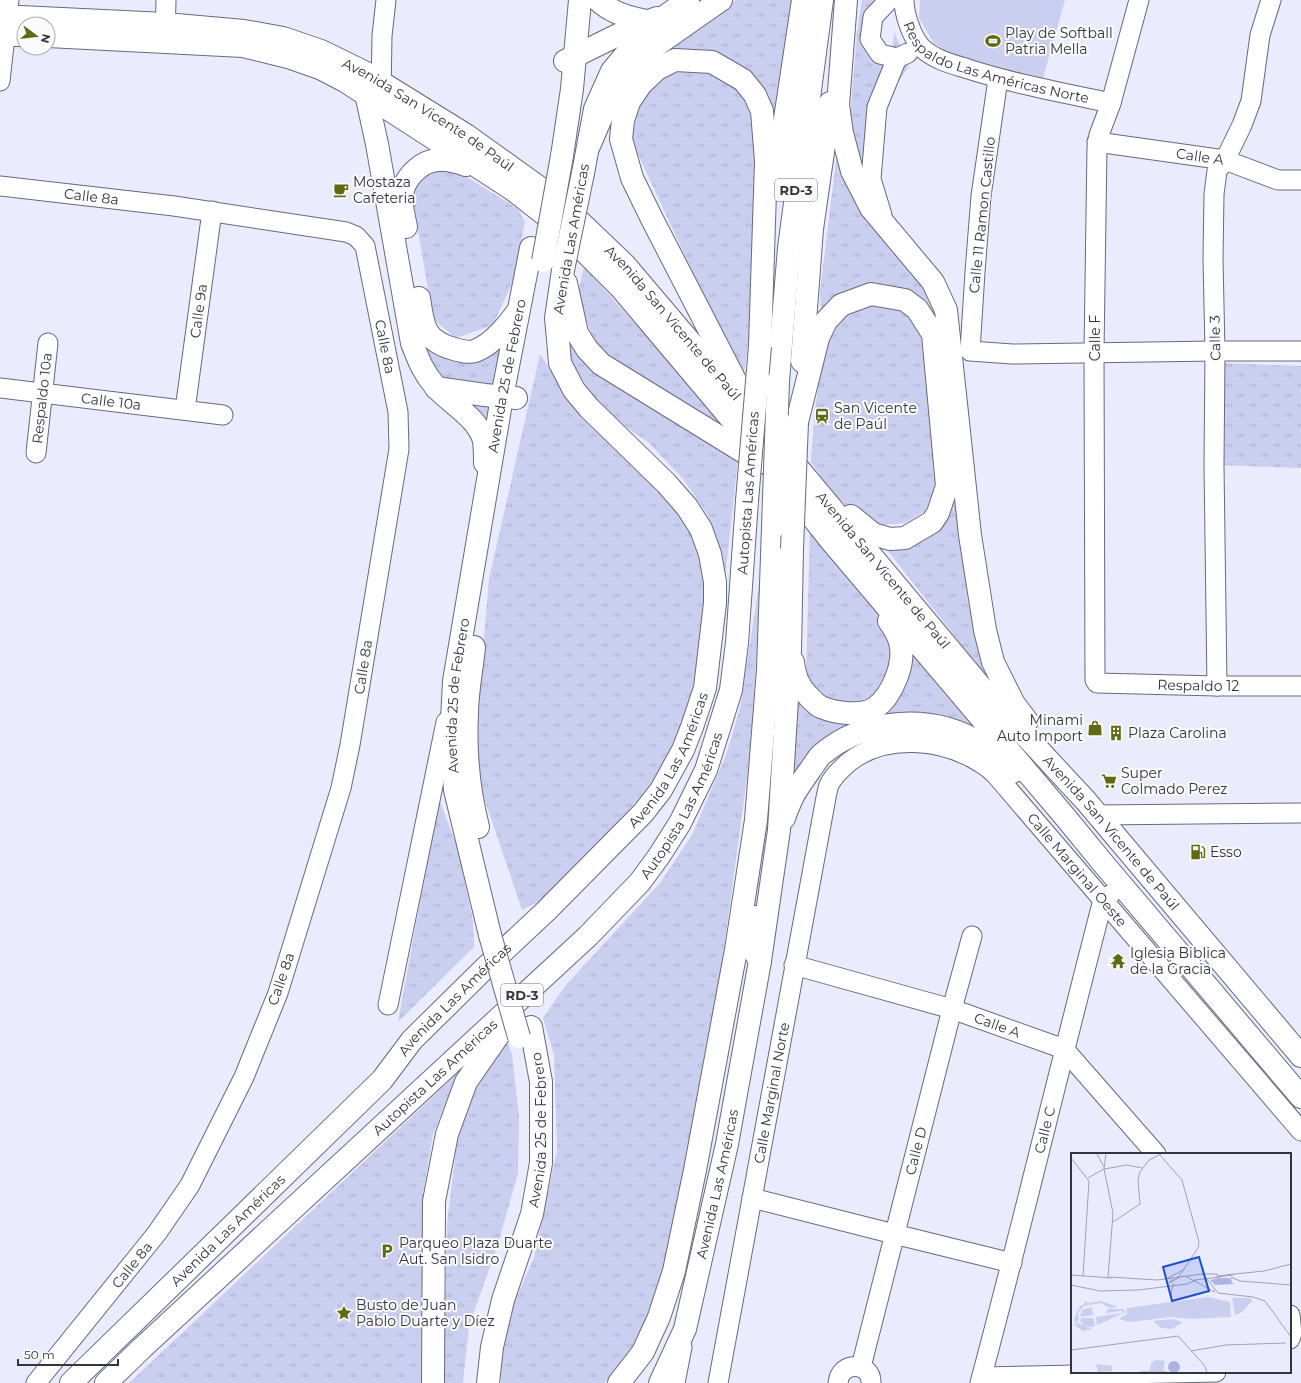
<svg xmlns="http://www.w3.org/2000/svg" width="1301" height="1383" font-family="Montserrat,sans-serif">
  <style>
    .grass { fill: url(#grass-tufts) }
    .pitch { fill: #caceef }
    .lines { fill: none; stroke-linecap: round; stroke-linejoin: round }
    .minor-casing { stroke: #67697c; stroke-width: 21 }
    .major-casing { stroke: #67697c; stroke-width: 24 }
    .highway-casing { stroke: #67697c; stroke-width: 24 }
    .minor { stroke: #fff; stroke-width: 19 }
    .major { stroke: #fff; stroke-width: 22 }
    .highway { stroke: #fff; stroke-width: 22 }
    .major-bridge-casing { stroke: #67697c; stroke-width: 24; stroke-linecap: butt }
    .highway-bridge-casing { stroke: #67697c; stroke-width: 24; stroke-linecap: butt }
    .major-bridge { stroke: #fff; stroke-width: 22 }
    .highway-bridge { stroke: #fff; stroke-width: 22 }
    .labels { text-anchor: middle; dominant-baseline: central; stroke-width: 4; stroke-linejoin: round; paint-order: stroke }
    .shield { fill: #fbfbfb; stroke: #6f7075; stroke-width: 1 }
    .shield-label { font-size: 13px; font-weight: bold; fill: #33343c }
    .poi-label { font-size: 14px; fill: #33343c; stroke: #fbfbfb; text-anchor: start }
    .street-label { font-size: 14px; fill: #33343c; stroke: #fbfbfb }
    .inset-road { fill: none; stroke: #a1a2b0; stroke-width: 1 }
    .view { fill: #1d4ed8; fill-opacity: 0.15; stroke: #1d4ed8; stroke-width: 2 }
    .inset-edge { fill: none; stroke: #33343c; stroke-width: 2 }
  </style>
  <defs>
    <pattern id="grass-tufts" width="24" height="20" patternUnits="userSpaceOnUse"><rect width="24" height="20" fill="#caceef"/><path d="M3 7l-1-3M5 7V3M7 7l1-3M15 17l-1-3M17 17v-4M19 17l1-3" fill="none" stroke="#aeb2ce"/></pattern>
  </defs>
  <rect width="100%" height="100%" fill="#eaecfe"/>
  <g class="grass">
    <polygon points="736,0 796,0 777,147 767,97 677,52 667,51 693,28"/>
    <polygon points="862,0 884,0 874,27 892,59 894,32 909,66 893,89 875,141 867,179 851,136 851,104 857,33"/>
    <path d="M 699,70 L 721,76 L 750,100 L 758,149 L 751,323 L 743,381 L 630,137 C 637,109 644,84 674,74 C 682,71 691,71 699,70 Z"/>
    <polygon points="839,136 929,283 942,323 926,304 903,291 881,284 854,289 821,314 820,291"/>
    <polygon points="441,166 465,176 518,209 525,222 513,281 493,325 456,338 435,321 427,284 413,200 416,188 424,172"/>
    <polygon points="584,267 660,351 736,438 616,366 594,340 584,314 578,294"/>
    <polygon points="874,300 903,307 928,335 940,482 924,512 905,523 879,525 861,516 832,494 811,462 814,417 823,349 827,330 846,311"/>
    <polygon points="566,317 577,347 738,459 722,606 723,559 707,514 684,480 649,443 604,411 574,367 564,345"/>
    <polygon points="505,339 487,423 451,393 438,372 424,344"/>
    <polygon points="540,354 579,412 649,475 690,527 707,580 695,696 672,756 618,824 547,897 522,910 477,777 479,696 489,579"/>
    <polygon points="1219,363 1301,366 1301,468 1216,465"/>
    <polygon points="959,475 968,602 993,685 888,551 873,537 905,545"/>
    <polygon points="810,526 895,637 888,679 875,696 856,702 838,701 815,693 806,676"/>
    <polygon points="763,558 750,755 719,986 691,1150 649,1329 615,1374 604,1383 501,1383 502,1329 534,1258 557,1150 554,1055 543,1018 565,986 660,883 692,835 726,755 740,708"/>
    <polygon points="904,639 1010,763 978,737 932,714 881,717 798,775 791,772 797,697 865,717"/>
    <polygon points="439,799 458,849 473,921 474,947 398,1022"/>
    <polygon points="507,1042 512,1054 519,1116 518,1174 497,1247 469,1326 463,1383 444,1383 447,1224 457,1142 471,1091"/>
    <polygon points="458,1073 433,1134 423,1193 421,1383 129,1383"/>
  </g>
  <polygon class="pitch" points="920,0 1065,0 1043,78 986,66 953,57 933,42 919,18"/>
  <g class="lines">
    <g class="minor-casing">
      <g id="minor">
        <polyline points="889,0 873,17 870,39 880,54 897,58 908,53"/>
        <path id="s1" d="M 904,0 C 904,14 912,38 922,48 C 935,60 952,64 968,69 C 1015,84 1063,93 1111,103"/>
        <path id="s2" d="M 1139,0 L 1111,103 L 1099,135 L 1097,147 L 1094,352 L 1095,680 L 1097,683 L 1217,686 L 1301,686"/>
        <polyline points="165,39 166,0"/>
        <polyline points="998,79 981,196 975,272 970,351 1012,354 1215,351 1301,351"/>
        <polyline points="0,81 9,0"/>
        <polyline points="381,94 382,36 386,0"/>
        <path id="s3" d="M 1097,142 L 1225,160 L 1278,180 L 1301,180"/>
        <path id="s4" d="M 0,186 L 174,206 L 346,232 L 356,236 L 365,246 L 398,412 L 399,449 L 350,745 L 341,788 L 278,993 L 244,1077 L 190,1185 L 157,1233 L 36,1383"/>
        <polyline points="882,215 871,179 877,107 897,58"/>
        <path id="s5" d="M 0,388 L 223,415"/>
        <path id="s6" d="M 185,410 L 212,211"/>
        <path id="s7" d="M 36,453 L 48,343"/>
        <polyline points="1217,686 1214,465 1215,351 1213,259 1214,194 1217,171 1225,160 1242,125 1251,101 1260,35 1271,0"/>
        <polyline points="1097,815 1301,813"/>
        <path id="s8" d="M 794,965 L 952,1009 L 1064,1049 L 1156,1154"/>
        <polyline points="388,1005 446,722"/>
        <polyline points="752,1198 894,1234 1012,1263"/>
        <polyline points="1290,1315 1292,1333 1290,1339"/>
        <path id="s9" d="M 861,1367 L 952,1009 L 972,936"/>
        <polyline points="982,1377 1216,1372"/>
        <polyline points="675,1383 682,1347"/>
        <path id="s10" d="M 718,1383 L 825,803 C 826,797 827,791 829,785 C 833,776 842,768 849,762 C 886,733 943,739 981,763 C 986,766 991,770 995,774 L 1301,1131"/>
        <path d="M 838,1383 C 840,1360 872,1362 871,1383"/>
        <path id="s11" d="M 980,1383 C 1023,1222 1061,1061 1103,900 L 1110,895"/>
      </g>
    </g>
    <g class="major-casing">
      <g id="major">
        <path d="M 598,0 C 611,13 629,18 647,21"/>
        <polyline points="846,0 838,105 842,133 852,171 871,208 933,282 946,310 970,535 985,630 993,662 1014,704 1027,721"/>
        <path id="s12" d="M 0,16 L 165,24 L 244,31 L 283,38 L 321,51 L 366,73 L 466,135 L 558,201 L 625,265 L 742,403"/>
        <polyline points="0,35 24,35"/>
        <polyline points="48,36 243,46 288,57 322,69 345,81 512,189 557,224 621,288 776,472 832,542 1066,818 1102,862 1301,1097"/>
        <polyline points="565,61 634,27 657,18"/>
        <path d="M 366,94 L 377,144 L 412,343 C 419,361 423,372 435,386 C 449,403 479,418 484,441 C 485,448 485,456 485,463"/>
        <polyline points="562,156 572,89 580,0"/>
        <polyline points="583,173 595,109 612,71 627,53 667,15 688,0"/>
        <path d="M 406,227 C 404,216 399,201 403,190 C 407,175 423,160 439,160 C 448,159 457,162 466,165"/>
        <polyline points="566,283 577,333 587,349 601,364 760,462"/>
        <path d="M 419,298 C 423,326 424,341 454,349 C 461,351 468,353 475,351 C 493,344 507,326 518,311"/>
        <polyline points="802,361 812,229 830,103"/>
        <polyline points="436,388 485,395 516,398"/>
        <polyline points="797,422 818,338 826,321 841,305 871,294 905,300 917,309 933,334 947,486 938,513 932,522 905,538 890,539 873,534 851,516"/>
        <path id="s13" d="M 787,455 L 986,693 L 1086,801 L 1301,1056"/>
        <path d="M 474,647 C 472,669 467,692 467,714 C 465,752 469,791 478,827"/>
        <path d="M 793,662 C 794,669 795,678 800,685 C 802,690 816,705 821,707 C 835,713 861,717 875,708 C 892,696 906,663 900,642 C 898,634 894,628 889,621"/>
        <path d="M 784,818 C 786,812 789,805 792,798 C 797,788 804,779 810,770 C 814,765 817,759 821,755 C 864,718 933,713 981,744 C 992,752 1003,763 1013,772"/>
        <path id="s14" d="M 490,935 L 455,790 L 451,739 L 454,681 L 502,397 L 531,248"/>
        <path id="s15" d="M 71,1383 L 382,1080 L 412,1040 L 483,970 L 546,911 L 643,813 L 661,790 L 683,750 L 692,727 L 705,688 L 715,603 L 715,582 L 710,554 L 701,529 L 687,507 L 666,483 L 589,408 L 574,390 L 560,363 L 558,339 L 556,318 L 563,270"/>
        <path id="s16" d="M 488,1383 L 492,1347 L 503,1300 L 532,1214 L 541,1163 L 541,1082 L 531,1027"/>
        <path id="s17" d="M 660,1383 L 685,1329 L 727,1144 L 760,961 L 779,830 L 790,650 L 792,549"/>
      </g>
    </g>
    <g class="highway-casing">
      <g id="highway">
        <polyline points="589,146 604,111 622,78 638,58 721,0"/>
        <polyline points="778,179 783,132 803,0"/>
        <polyline points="760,346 766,161 762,111 755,95 743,80 712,62 675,60 657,69 641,84 629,102 623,120 621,139 632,178 651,217 735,380 770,436"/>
        <polyline points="778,381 789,248 822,0"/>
        <polyline points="754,917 751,946 760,961"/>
        <path id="s18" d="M 106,1383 L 142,1348 L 588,936 L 640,882 L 659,856 L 680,823 L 706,770 L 731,690 L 737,643 L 747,501"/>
        <polyline points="433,1383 434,1201 447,1134 466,1082 509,1020"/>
        <polyline points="619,1383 643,1352 659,1317 674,1271 695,1170 736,950 756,820 768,670 773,528"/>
      </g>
    </g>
    <use href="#minor" class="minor"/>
    <use href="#major" class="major"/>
    <use href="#highway" class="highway"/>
    <g class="major-bridge-casing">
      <g id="major-bridge">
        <polyline points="543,261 562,156"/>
        <polyline points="563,270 583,173"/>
        <polyline points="792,549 797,422"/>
        <polyline points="490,935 519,1037"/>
      </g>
    </g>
    <g class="highway-bridge-casing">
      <g id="highway-bridge">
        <polyline points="747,501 760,346"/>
        <polyline points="773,528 778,381"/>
      </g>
    </g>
    <use href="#major-bridge" class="major-bridge"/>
    <use href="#highway-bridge" class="highway-bridge"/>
  </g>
  <defs>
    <g id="stadium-bare" transform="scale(1.2)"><path d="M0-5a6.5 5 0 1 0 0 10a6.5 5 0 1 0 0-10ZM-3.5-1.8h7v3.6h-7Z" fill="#616a0e" stroke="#fbfbfb" stroke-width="2.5" paint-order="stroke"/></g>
    <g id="cafe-bare" transform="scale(1.2)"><path d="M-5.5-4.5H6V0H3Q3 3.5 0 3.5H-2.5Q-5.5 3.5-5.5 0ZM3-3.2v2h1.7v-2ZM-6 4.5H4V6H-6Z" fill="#616a0e" stroke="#fbfbfb" stroke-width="2.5" paint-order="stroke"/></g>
    <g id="station-bare" transform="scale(1.2)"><path d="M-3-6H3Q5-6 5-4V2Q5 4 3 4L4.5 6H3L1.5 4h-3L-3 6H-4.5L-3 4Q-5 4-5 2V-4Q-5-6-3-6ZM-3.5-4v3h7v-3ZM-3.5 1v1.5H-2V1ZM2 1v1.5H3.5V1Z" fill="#616a0e" stroke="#fbfbfb" stroke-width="2.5" paint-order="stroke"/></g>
    <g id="shop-bare" transform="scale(1.2)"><path d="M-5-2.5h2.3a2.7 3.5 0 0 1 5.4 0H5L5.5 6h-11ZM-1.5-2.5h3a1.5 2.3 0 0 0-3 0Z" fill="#616a0e" stroke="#fbfbfb" stroke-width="2.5" paint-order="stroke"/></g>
    <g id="building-bare" transform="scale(1.2)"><path d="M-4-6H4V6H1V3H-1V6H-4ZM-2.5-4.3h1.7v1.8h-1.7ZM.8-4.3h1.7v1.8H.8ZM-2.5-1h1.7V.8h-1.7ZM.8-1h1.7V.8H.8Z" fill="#616a0e" stroke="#fbfbfb" stroke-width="2.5" paint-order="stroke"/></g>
    <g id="supermarket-bare" transform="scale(1.2)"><path d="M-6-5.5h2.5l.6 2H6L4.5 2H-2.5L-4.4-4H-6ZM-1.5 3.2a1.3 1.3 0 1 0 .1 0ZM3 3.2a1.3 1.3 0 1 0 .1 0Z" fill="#616a0e" stroke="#fbfbfb" stroke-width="2.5" paint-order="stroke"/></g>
    <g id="fuel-bare" transform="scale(1.2)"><path d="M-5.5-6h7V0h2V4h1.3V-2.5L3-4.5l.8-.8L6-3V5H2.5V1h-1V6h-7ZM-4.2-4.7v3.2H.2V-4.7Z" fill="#616a0e" stroke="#fbfbfb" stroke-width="2.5" paint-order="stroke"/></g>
    <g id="temple-bare" transform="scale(1.2)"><path d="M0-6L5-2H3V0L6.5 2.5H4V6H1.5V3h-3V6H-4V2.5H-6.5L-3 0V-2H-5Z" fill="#616a0e" stroke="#fbfbfb" stroke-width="2.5" paint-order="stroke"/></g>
    <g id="parking-bare" transform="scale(1.2)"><path d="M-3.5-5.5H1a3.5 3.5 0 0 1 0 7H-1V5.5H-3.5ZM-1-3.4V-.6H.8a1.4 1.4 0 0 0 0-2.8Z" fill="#616a0e" stroke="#fbfbfb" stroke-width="2.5" paint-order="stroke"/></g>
    <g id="sight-bare" transform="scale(1.2)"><path d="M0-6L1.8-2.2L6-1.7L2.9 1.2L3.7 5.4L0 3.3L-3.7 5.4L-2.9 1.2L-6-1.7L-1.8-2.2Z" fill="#616a0e" stroke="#fbfbfb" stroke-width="2.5" paint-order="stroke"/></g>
  </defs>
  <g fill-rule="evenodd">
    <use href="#stadium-bare" x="993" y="41"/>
    <use href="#cafe-bare" x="341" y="190"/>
    <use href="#station-bare" x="822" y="416"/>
    <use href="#shop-bare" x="1095" y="728"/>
    <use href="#building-bare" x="1116" y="733"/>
    <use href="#supermarket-bare" x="1109" y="781"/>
    <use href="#fuel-bare" x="1198" y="852"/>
    <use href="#temple-bare" x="1118" y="961"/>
    <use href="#parking-bare" x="387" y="1251"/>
    <use href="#sight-bare" x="344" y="1313"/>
  </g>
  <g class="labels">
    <g class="shield">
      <rect x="775" y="179" width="42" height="22" rx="3"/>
      <rect x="501" y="984" width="42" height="22" rx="3"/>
    </g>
    <g class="shield-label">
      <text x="796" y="190">RD-3</text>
      <text x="522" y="995">RD-3</text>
    </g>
    <g class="poi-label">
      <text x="1005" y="33">Play de Softball<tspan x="1005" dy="16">Patria Mella</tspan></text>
      <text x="353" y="182">Mostaza<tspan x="353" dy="16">Cafeteria</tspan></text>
      <text x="834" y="408">San Vicente<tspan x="834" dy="16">de Paúl</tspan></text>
      <text x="1083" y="720" text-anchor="end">Minami<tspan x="1083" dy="16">Auto Import</tspan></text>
      <text x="1128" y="733">Plaza Carolina</text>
      <text x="1121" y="773">Super<tspan x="1121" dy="16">Colmado Perez</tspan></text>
      <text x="1210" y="852">Esso</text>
      <text x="1130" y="953">Iglesia Biblica<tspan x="1130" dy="16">de la Gracia</tspan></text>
      <text x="399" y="1243">Parqueo Plaza Duarte<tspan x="399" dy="16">Aut. San Isidro</tspan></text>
      <text x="356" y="1305">Busto de Juan<tspan x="356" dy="16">Pablo Duarte y Díez</tspan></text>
    </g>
    <g class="street-label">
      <text stroke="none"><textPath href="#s1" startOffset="125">Respaldo Las Américas Norte</textPath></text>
      <text stroke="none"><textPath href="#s12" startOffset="449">Avenida San Vicente de Paúl</textPath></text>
      <text stroke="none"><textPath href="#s3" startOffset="104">Calle A</textPath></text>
      <text stroke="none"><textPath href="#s4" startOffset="92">Calle 8a</textPath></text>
      <text transform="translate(982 215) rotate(-84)">Calle 11 Ramon Castillo</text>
      <text transform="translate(571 239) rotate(-80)">Avenida Las Américas</text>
      <text stroke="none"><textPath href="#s6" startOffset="100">Calle 9a</textPath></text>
      <text stroke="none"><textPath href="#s12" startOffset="773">Avenida San Vicente de Paúl</textPath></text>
      <text transform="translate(1095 338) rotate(-90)">Calle F</text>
      <text transform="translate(1215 338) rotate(-91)">Calle 3</text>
      <text stroke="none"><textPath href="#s4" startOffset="476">Calle 8a</textPath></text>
      <text stroke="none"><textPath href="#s14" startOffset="568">Avenida 25 de Febrero</textPath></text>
      <text stroke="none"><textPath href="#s7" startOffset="55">Respaldo 10a</textPath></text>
      <text stroke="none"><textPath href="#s5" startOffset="112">Calle 10a</textPath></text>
      <text transform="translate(748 493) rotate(-86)">Autopista Las Américas</text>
      <text stroke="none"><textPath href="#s13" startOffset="150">Avenida San Vicente de Paúl</textPath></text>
      <text transform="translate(363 667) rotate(-81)">Calle 8a</text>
      <text stroke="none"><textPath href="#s2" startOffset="791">Respaldo 12</textPath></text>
      <text stroke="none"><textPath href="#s14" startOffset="244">Avenida 25 de Febrero</textPath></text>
      <text stroke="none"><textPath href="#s15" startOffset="867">Avenida Las Américas</textPath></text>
      <text stroke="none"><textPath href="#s18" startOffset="820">Autopista Las Américas</textPath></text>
      <text stroke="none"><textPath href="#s13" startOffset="498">Avenida San Vicente de Paúl</textPath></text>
      <text stroke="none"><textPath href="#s10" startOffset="923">Calle Marginal Oeste</textPath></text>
      <text transform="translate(281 979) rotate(-71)">Calle 8a</text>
      <text stroke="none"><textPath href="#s15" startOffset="543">Avenida Las Américas</textPath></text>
      <text stroke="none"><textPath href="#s8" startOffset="212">Calle A</textPath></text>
      <text stroke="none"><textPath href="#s18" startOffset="449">Autopista Las Américas</textPath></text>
      <text stroke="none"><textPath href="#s10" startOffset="295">Calle Marginal Norte</textPath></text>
      <text stroke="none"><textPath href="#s16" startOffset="260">Avenida 25 de Febrero</textPath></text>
      <text stroke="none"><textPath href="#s11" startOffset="261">Calle C</textPath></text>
      <text stroke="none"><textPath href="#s9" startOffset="223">Calle D</textPath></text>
      <text stroke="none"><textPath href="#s17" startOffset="208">Avenida Las Américas</textPath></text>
      <text stroke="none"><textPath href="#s15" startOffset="219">Avenida Las Américas</textPath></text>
      <text transform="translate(132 1265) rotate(-51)">Calle 8a</text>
    </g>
  </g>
  <g transform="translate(1071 1153)">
    <rect width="220" height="220" fill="#eaecfe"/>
    <path d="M 137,144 L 159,149 L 160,164 L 119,166 L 100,164 L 59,169 L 48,166 L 56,161 L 56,155 ZM 161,145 L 180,145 L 181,148 L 171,159 L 164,162 ZM 14,147 L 17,150 L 30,148 L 47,154 L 39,155 L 29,150 L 13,153 L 7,159 L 8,167 L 5,169 L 21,176 L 12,178 L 2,171 L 5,171 L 3,166 L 9,153 L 14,151 ZM 21,154 L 22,162 L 9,164 L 11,157 ZM 37,156 L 52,156 L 55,159 L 26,172 L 25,164 L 52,160 L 51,158 L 35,160 ZM 22,165 L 24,173 L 21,174 L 14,173 L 9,168 L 10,165 ZM 101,166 L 112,169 L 101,176 L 90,175 L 82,168 ZM 85,207 L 94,208 L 92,218 L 79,218 L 80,210 ZM 25,211 L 41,213 L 41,218 L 27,219 Z" fill="#caceef"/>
    <path d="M 148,125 L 160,125 L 161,130 L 164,131 L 144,132 L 139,127 ZM97 214a6 6 0 1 1 12 0a6 6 0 1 1-12 0Z" fill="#adb3e4"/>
    <path class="inset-road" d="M 26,1 L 33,14M 35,1 L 33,16 L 42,60 L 37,125M 88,1 L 111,27 L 128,89 L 127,95 L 107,125M 0,5 L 18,28 L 12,123M 17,25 L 33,16 L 56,12 L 71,15M 42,69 L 69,51 L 67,27 L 69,19 L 78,7 L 90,1M 130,121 L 147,121M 0,122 L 41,125M 145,123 L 193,118 L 220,111M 39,124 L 86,127 L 132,121 L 147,140 L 182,144 L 194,148 L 220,184M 116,124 L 144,139M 147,124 L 162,122M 160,124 L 169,128 L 220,132M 97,125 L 112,117M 102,126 L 98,130 L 107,125M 124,127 L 149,124M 0,132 L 29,138 L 67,137 L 116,131 L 125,127M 101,148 L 100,139 L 103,130M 0,197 L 107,183 L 133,212 L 136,219M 120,198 L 155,192 L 215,190M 70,219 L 96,219"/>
    <path class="view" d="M 128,104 L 138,138 L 101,148 L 92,114 Z"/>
    <rect width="220" height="220" class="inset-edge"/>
  </g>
  <g transform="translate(36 36) rotate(105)"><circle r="19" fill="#fbfbfb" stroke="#ababaf"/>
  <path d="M0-3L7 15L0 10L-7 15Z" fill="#616a0e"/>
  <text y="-6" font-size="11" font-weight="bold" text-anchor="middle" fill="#33343c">N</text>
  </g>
  <path d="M18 1359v6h100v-6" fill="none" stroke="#33343c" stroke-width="2"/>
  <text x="24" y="1359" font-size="12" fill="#33343c" stroke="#fbfbfb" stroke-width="3" paint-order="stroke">50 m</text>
</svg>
